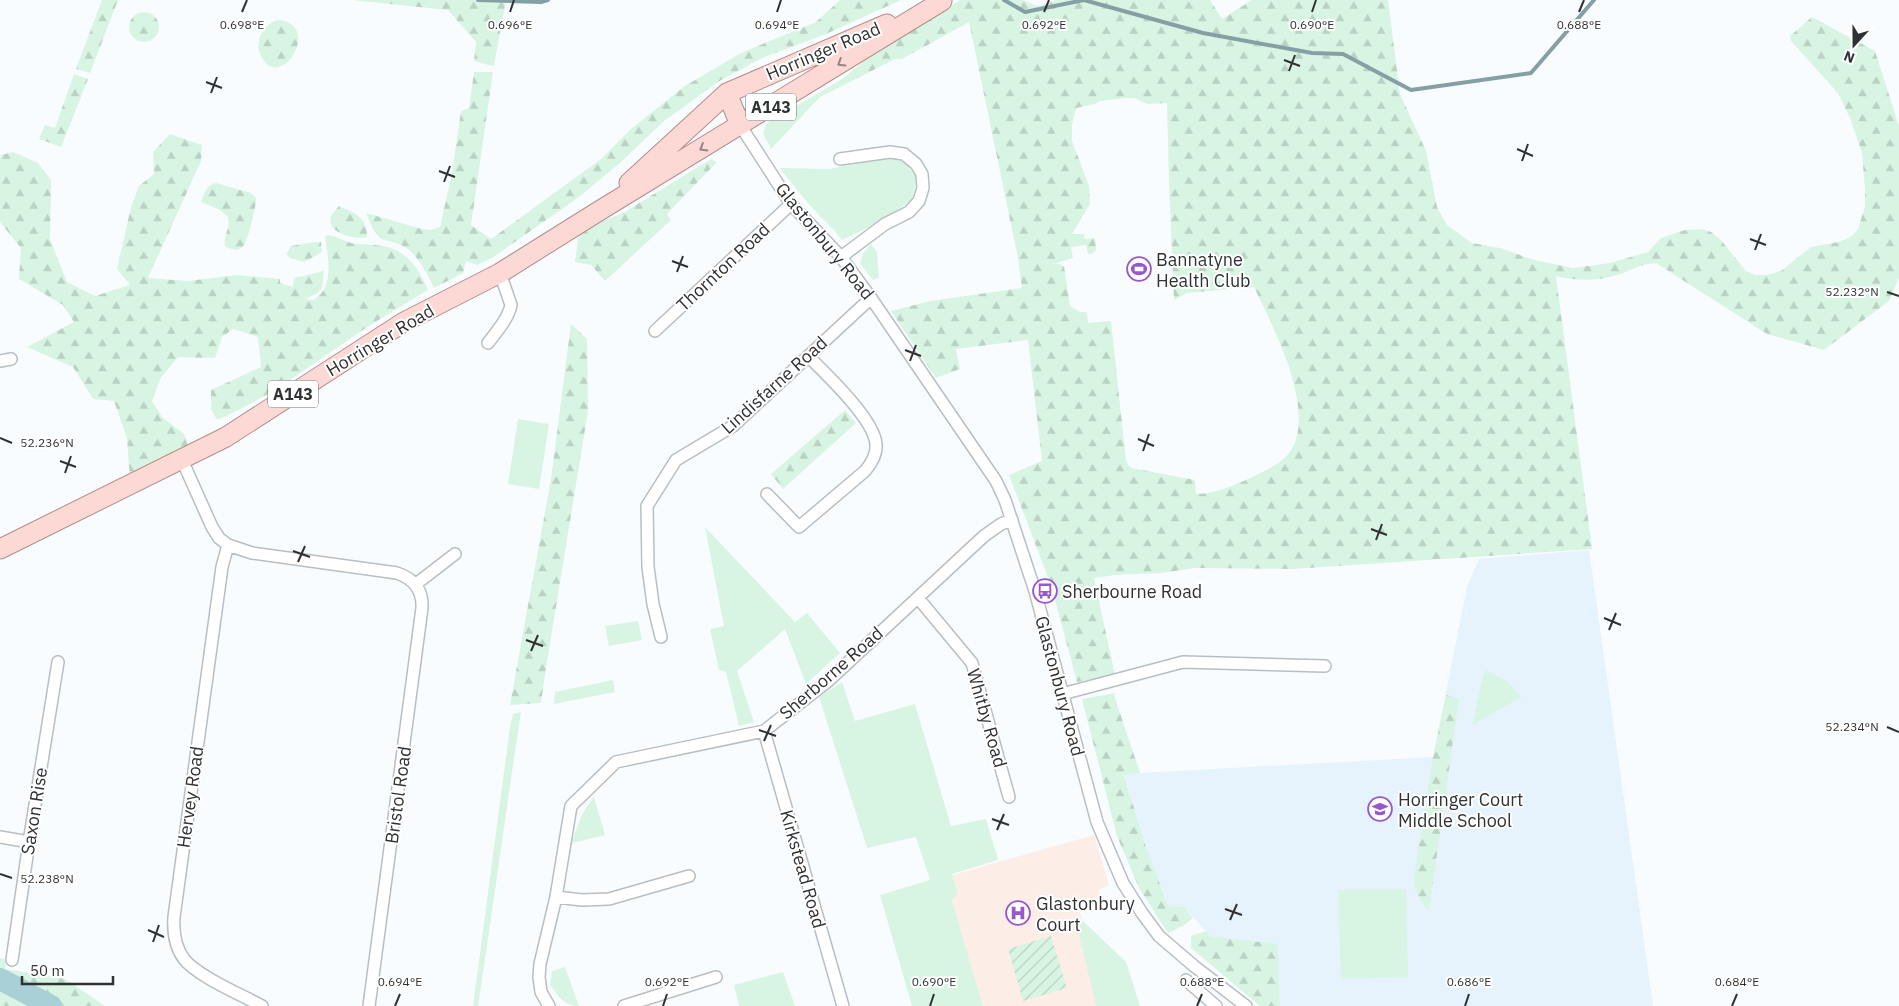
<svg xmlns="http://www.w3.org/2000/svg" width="1899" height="1006" font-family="'IBM Plex Sans',sans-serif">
	<defs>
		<pattern id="forest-firs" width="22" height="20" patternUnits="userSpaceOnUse" patternTransform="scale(1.25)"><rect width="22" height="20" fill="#d8f5e3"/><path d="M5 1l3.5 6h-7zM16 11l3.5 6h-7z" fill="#bad2c3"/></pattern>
		<pattern id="garden-furrows" width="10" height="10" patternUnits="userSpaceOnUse" patternTransform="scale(1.25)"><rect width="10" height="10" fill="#d8f5e3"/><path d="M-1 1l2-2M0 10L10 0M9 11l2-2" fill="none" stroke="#bad2c3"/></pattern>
	</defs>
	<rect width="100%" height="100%" fill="#f8fcfe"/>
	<path fill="#e6f2fc" d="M1589,550l64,456h-373l-2,-62 -50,2 -17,-9 -27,-30 -16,-1 -23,-62 -21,-70 309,-17 34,-170 12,-28z"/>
	<path fill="#fceee7" d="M1094,835l15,50 -10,5 3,14 -25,1 6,16 43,41 14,44h-157l-31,-106 6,-6 -6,-19z"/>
	<path fill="#d8f5e3" d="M844,78l-24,19 -49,52 -8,-16 4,-10z
		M887,158l15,2 14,16 -1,12 -3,11 -24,19 -46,22c-7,-10 -16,-17 -24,-26 -14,-15 -26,-30 -38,-46l49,1z
		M871,244l6,8 2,26 -6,2 -13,-17 4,-11z
		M518,419l31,5 -10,65 -31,-5z
		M705,527l89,94v2l13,-10 33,40 -34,31 -21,-55 -48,42 17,51 -15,4 -13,-54 -7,-2 -9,-41 14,-3z
		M638,621l4,19 -33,6 -4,-20z
		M1485,670l22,11 14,16 -49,28z
		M613,680l2,12 -61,12 1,-12z
		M842,682l13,39 60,-17 36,122 35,-7 12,41 -46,14 6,20 -6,6 31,106h-71l-32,-111 50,-15 -14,-43 -49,11 -48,-151z
		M521,712c-15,98 -28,196 -43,294h-5l37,-279 3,-13z
		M594,797l11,38 -33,8c5,-17 10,-32 22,-46z
		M1406,889l2,88 -67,2 -3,-89z
		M1083,921l43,41 14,44h-44l-20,-84z
		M565,967l14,39c-15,0 -21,-10 -29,-21l2,-14z
		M783,972l12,34h-56l-5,-21z"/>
	<path fill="url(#forest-firs)" fill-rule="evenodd" d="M102,0h16l-28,73 -14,-4z
		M352,0h154l-12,66 -20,-5 2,-19 -28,-32z
		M840,0h61l-75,34 -64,24 -41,22 -57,41 -44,42 -41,34 -87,61 -15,7 -11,-4 -3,12 -29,15c-7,-14 -14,-29 -26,-39 -9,-6 -17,-7 -26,-10 -9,-5 -12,-18 -16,-26l56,16 9,1 9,-3 12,-54 9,-62 8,-3 5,-36h19l-22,153 20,14 110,-80 31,-31 53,-42 56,-33 75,-31z
		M960,0h62l15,6 20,-6h153l12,19 30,-19h136l12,94 26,57 11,56 10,18 25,18 28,5 34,12 39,8 37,-5 38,-11 13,-14 24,-8 17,-1 9,3 10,8 25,31 9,4h12l14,-4 30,-24 28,-5 13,-6 6,-7 7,-23v-16l-3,-38 -12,-34 -12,-25 -47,-52 -1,-5 22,-19 63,34 24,75v152l-10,23 -65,49 -57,-16 -111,-71c-12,1 -20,4 -30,9 -23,9 -47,10 -70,4l36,273 -299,20 -98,-1 -34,5 -46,2 -21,3 21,97 -38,7 -26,-97 -42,-110 33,-14 -14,-121 -72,9 4,20 -24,9 -45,-67 39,-10 92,-13 -4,-30 -49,-236 -67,37h-7l-75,38 54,-44zM1127,98h7l13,6 20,-1 2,80 5,117 13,-7 67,-6c18,38 65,126 35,166 -8,10 -20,16 -31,21 -18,9 -41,20 -62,20l-1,-14 -63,-12 -4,-3 -2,-5 -15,-139 -23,2 -1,-11h-7l-10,-6 -6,-40 -8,-3 17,-5 -2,-11 15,-2 2,9 5,-1 3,-3 -1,-12 -10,1 -1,-5h-12l18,-30 -1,-18 -17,-45v-16l4,-17 19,-4 5,-3z
		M129 27a15 15 0 1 1 30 0a15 15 0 1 1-30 0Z
		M278,20c42,3 9,64 -12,43 -15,-15 -6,-38 12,-43z
		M74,74l14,5 -27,68 -22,-8 6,-14 10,3z
		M170,134l32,11 -1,16 -53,117 40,3 49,-6 43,4v4l13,4 1,-9 30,-7 -2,17 -6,6 -11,5 8,1c22,-11 15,-44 12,-64 8,-3 17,5 26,7 10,2 21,1 31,3 24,3 38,24 46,44 -22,13 -44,26 -65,40 -50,33 -90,66 -146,90l-6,-11v-19l50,-23 -3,-30 -25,-8 -11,8 -7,21 -37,-1 -18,22 -8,22 10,16 22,17 5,14 -59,32 -3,-42 -13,-37 -21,-2 -20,-32 -46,-20 47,-25 -11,-17 -44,-26 2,-31 -21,-26v-64l1,-3 12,-3 25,11 13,17 -1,59 17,43 28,14 35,-11 -13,-16 14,-62 8,-21 15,-12 -1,-22z
		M711,159l6,3 -50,52 4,6 -66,61 -14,-16 -16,-3 4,-30 11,-6 33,-13z
		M216,183l35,10 5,5c1,6 -8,42 -12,47 -5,7 -13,5 -19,1 -2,-10 6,-19 3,-29l-8,-7 -19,-8c3,-8 6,-18 15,-19z
		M339,206c15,7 29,11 28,31 -11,3 -42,-4 -36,-21 2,-3 5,-7 8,-10z
		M316,242h5l1,10 -18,10 -14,-4 -4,-4 5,-8z
		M571,324l16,15 1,72 -43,263 -4,29 -31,2 41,-226z
		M845,410l11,13 -73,66 -12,-15z
		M1116,693l-2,2 26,78 -16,2 21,69 23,62 16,1 9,11 -10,8 -15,7 -29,-45 -22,-52 -35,-137z
		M1446,695l13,4 -30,212c-9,-10 -15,-20 -15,-34l19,-120z
		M1206,931l5,6 67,7 2,62h-20l-69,-58v-12z
		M0,958l6,2 -1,9 60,10 40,27h-105v-25l41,25 16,-1 -57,-29z"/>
	<path fill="url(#garden-furrows)" d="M1051,936l16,52 -44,13 -15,-52z"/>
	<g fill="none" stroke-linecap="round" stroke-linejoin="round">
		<path stroke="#84a0a5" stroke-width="4" d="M478,0l63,2 7,-2
			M1004,0l21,12 59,-12 119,33 109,20 31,1 68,36 120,-17 63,-73"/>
		<path stroke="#a9d0d6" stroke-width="22" d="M0,979l51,27"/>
		<g stroke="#b9bec2" stroke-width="14">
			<path id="street" d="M740,125l51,79 50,53 30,41 125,183 9,19 30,91 62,231 26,61 19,30 17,23 35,30 52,40
				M840,159l50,-7 14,2 12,10 6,10 1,14 -4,13 -10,11 -24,12 -44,33
				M655,331l136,-127
				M488,343c9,-12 20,-24 23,-38l-11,-32
				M0,361l11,-2
				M182,460l30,67 7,11 9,7 24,8 145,20c17,6 26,17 25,35l-53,398
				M767,494l32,33 66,-56c7,-8 12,-16 11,-27 -2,-25 -50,-70 -68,-88
				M228,545l-6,22 -48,350c-1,15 1,30 10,42 13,17 58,36 78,47
				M416,584l39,-30
				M918,598l54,65 37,134
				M661,637l-8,-33 -5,-37 -1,-61 29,-46 57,-34 138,-128
				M1062,694l121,-32 142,4
				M764,731l79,275
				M0,837l29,5
				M556,897l26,3 27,-1 80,-23
				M12,960l17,-118 29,-180
				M1186,980l30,26
				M549,1006l-8,-14 -2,-15 1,-13 16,-67 15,-91 45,-44 148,-31 63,-49 157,-146 17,-12 11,-4
				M624,1006l92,-29"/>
		</g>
		<g stroke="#b48d8a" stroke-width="21">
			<path id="primary" d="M727,93l13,32
				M629,183l98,-90 160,-69
				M0,549l226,-112 178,-115 96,-49 99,-62 343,-210"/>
		</g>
		<use href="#street" stroke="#fff" stroke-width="11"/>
		<use href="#primary" stroke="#fdd9d5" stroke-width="19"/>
	</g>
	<defs><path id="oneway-chevron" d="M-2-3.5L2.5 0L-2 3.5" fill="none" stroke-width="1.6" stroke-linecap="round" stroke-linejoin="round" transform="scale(1.25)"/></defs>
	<g stroke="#968584">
		<use href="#oneway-chevron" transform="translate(841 63) rotate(148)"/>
		<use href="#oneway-chevron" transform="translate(703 148) rotate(149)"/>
	</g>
	<path fill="none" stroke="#2f3133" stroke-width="2" d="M242,12l5,-12M510,12l4,-12M777,12l4,-12M1044,12l5,-12M1312,12l4,-12M1579,12l5,-12M1284,60l16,6M1289,71l6,-16M206,82l16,6M211,93l6,-16M1517,149l16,7M1522,161l6,-17M439,171l16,6M444,182l6,-16M1750,239l16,6M1755,250l6,-16M672,261l16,6M677,272l6,-16M1887,292l12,4M905,350l16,6M910,361l6,-16M0,438l12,5M1138,439l16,7M1143,451l6,-17M60,461l16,6M65,473l6,-17M1371,529l16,6M1376,540l6,-16M293,551l17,6M298,562l7,-16M1604,618l17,7M1609,630l7,-17M526,640l17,6M531,651l7,-16M1887,727l12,5M759,730l17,6M764,741l7,-16M992,819l17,6M997,830l7,-16M0,874l12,4M1225,909l17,6M1230,920l7,-16M148,930l16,7M153,942l6,-17M395,1006l5,-12M663,1006l4,-12M930,1006l4,-12M1197,1006l5,-12M1465,1006l4,-12M1732,1006l5,-12"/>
	<defs>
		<g id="stadium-ring" transform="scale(1.25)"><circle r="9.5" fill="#fff" stroke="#9857cc" stroke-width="1.5"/><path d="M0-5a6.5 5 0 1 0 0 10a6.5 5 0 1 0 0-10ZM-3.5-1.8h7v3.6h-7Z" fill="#9857cc"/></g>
		<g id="bus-ring" transform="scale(1.25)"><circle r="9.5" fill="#fff" stroke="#9857cc" stroke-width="1.5"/><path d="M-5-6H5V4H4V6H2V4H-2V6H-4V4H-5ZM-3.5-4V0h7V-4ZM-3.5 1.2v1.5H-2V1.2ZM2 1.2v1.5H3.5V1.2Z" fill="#9857cc"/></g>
		<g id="school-ring" transform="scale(1.25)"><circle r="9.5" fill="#fff" stroke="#9857cc" stroke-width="1.5"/><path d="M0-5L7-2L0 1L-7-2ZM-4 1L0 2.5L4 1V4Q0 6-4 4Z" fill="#9857cc"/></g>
		<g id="hospital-ring" transform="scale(1.25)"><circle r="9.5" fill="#fff" stroke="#9857cc" stroke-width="1.5"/><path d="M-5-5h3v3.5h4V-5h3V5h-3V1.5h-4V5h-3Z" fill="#9857cc"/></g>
	</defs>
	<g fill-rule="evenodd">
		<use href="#stadium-ring" x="1139" y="269"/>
		<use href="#bus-ring" x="1045" y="591"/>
		<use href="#school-ring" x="1380" y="809"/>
		<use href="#hospital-ring" x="1018" y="913"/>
	</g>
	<g text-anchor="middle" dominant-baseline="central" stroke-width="4" stroke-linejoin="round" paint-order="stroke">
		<g fill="#fff" stroke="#6d6f70" stroke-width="1">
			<rect x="746" y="93.5" width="50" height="27" rx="4"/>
			<rect x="268" y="380.5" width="50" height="27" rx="4"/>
		</g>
		<g font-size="16" font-weight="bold" fill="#2f3133">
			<text x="771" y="107">A143</text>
			<text x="293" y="394">A143</text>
		</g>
		<g font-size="18" fill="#2f3133" stroke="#fff">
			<text transform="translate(823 51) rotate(-23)">Horringer Road</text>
			<text transform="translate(825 241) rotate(51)">Glastonbury Road</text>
			<text transform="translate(723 267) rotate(-43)">Thornton Road</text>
			<text transform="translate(380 340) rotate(-31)">Horringer Road</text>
			<text transform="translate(774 385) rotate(-42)">Lindisfarne Road</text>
			<text transform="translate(831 673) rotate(-41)">Sherborne Road</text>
			<text transform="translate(1060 686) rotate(75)">Glastonbury Road</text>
			<text transform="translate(987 718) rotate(74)">Whitby Road</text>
			<text transform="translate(398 795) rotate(-82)">Bristol Road</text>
			<text transform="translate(190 797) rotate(-82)">Hervey Road</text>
			<text transform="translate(34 811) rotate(-81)">Saxon Rise</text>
			<text transform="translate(803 869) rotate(74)">Kirkstead Road</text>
		</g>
		<g font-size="18" fill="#2f3133" stroke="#fff" text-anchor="start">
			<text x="1156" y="259">Bannatyne<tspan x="1156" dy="21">Health Club</tspan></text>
			<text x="1062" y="591">Sherbourne Road</text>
			<text x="1398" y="799">Horringer Court<tspan x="1398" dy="21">Middle School</tspan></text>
			<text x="1036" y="903">Glastonbury<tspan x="1036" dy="21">Court</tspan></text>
		</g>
	</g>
	<g font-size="12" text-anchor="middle" fill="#2f3133" stroke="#fff" stroke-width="4" stroke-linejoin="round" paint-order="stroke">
		<text x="242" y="29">0.698°E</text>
		<text x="510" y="29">0.696°E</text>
		<text x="777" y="29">0.694°E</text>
		<text x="1044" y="29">0.692°E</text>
		<text x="1312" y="29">0.690°E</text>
		<text x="1579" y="29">0.688°E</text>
		<text x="1852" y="296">52.232°N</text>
		<text x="47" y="447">52.236°N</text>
		<text x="1852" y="731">52.234°N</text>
		<text x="47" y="883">52.238°N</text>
		<text x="400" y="986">0.694°E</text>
		<text x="667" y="986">0.692°E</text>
		<text x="934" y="986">0.690°E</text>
		<text x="1202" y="986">0.688°E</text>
		<text x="1469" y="986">0.686°E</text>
		<text x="1737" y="986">0.684°E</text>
	</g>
	<g transform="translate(1854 45) rotate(201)" stroke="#ffffff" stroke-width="4" paint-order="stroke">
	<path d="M0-4L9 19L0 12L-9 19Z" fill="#2f3133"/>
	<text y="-8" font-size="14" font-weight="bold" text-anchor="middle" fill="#2f3133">N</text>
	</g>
	<path d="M22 976v8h91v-8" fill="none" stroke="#2f3133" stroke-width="2.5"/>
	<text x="30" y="976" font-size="15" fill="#2f3133" stroke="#ffffff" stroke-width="4" paint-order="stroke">50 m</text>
</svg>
